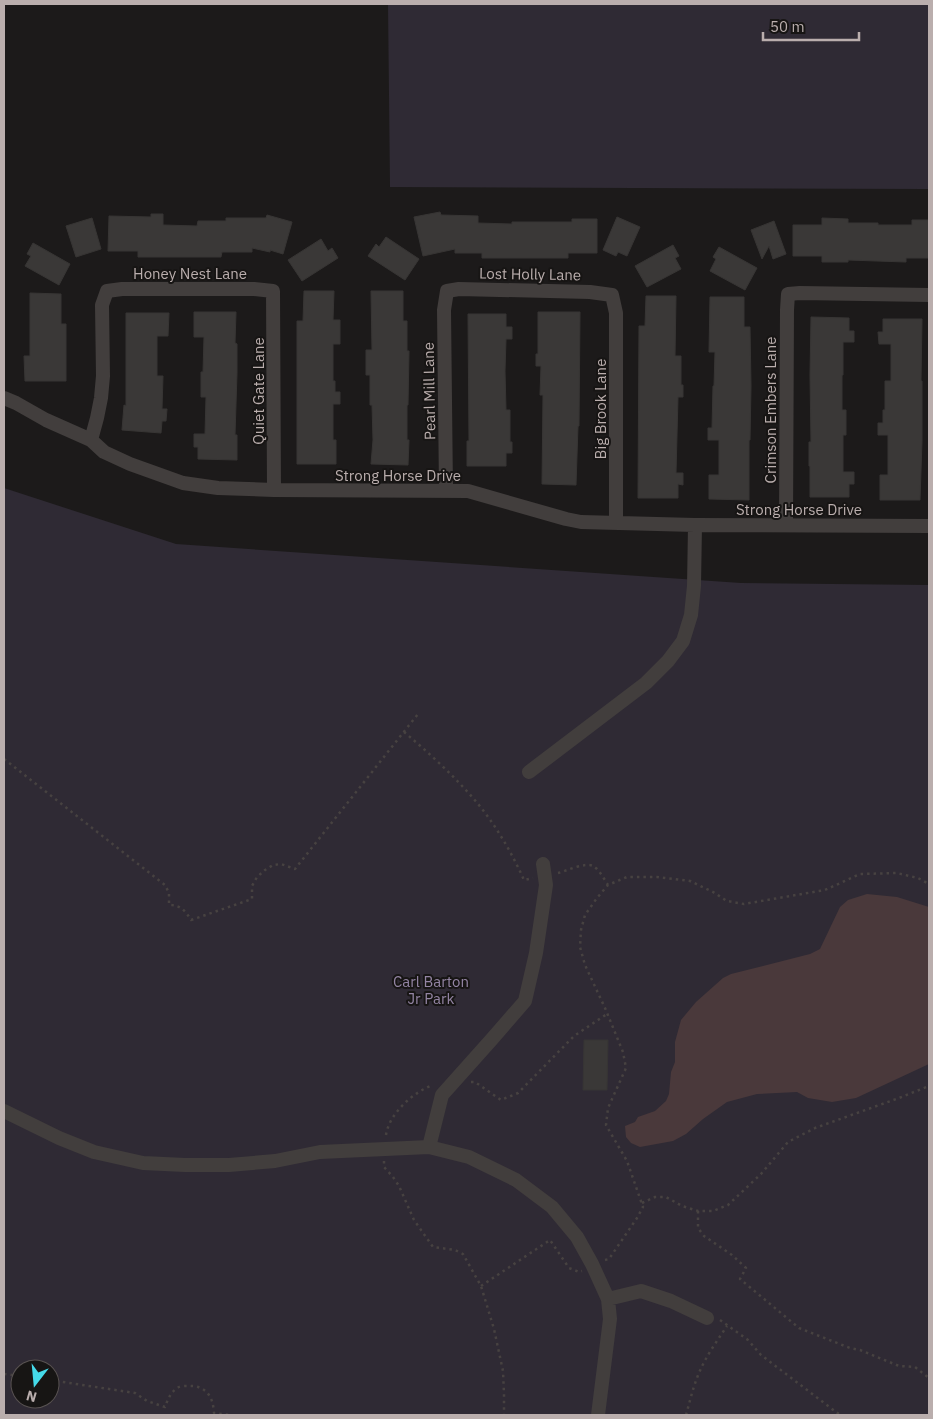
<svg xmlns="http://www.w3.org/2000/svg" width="933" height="1419" font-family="'IBM Plex Sans',sans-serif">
	<rect width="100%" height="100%" fill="#1c1a1a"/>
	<path fill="#2f2a34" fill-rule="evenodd" d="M388,4h541v185l-539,-2z
		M4,488l172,56 565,39 188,2v830h-925zM20,1369h30v30h-30z"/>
	<path fill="#4a393b" d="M867,894l30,3 32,10v157l-73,34 -24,4 -24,-4 -11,-6 -40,2 -30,8 -24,17 -17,15 -13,7 -33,6 -9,-4 -5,-6 -1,-11 10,-4 3,-5 17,-6 11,-10 3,-7 2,-22 4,-10v-20l6,-22 15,-18 27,-24 8,-4 79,-20 10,-5 20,-42 8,-7z"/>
	<path fill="#3a3837" stroke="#373534" d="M440,212l1,3 37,1v7l34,1v-2h60v-3h25v34h-29v5h-86v-5h-27v-4l-32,7 -9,-39z
		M151,214h12v11l34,1 1,-5h28v-3h40l1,-3 25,7 -9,32 -13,-4v2l-18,-4v4h-30l-1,5h-83v-6h-30l1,-35 42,1z
		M617,217l23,10 -13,29 -9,-4 -2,4 -13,-6z
		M92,218l9,31 -25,8 -10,-31z
		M822,218l26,1v4h30v2h34v-5h17v38h-23v4l-58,-2v2h-26v-6h-29v-31h29z
		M774,221l12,33 -13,5 -4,-13 -7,13 -11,-29z
		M386,237l33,22 -14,21 -37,-24 8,-12 3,3z
		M321,239l7,12 4,-3 6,10 -36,23 -14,-21z
		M33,243l37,21 -11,21 -34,-19 6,-10 -4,-2z
		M673,245l6,11 -4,2 6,11 -34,18 -12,-21z
		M719,247l38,21 -12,22 -35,-19 6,-12 -3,-2z
		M304,291h30l-1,29h7v24h-7v37h2v11h5v12h-7v36h3v24h-39v-143h6z
		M371,291h32v30h4v30h2l-1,54h-1v35h2l-1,25 -37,-1 2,-24 -1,-35h-2v-30h-4v-25h6z
		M30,293l31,1v30h5v57h-41l-1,-25h6z
		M646,296h30l-1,60h6v29h2v12h-5l-2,76h7v12l-5,-1v14h-40l1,-172h6z
		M710,297h34v30h6l1,59 -1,54h-1v60l-40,-1v-24h10v-35h-11v-12h4l1,-42h1l1,-34h-6z
		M194,312h42l-1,31 2,1v29l-2,62h2v25l-39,-1v-12h-4v-13h11l1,-37h-5v-25h2l1,-35h-10z
		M538,312h42l-1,114h-1l-2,59 -34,-1 1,-89h-3l1,-29h-5v-12h2z
		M126,313h43l-1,23h-11v40h6l-1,33h5l-1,12h-4l-1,12 -39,-3 2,-25 2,1z
		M468,314h38v13h6v12h-6l-1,32 1,39h4v32h2v11h-6v13h-39v-25h2z
		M811,317l38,1v13h5v11h-11v33h-1v35h4v25h-3v37h11v12h-5v13h-39v-31h-1v-24h2l-1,-67z
		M883,319h39l-1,62h1v60l-2,59h-40v-25h8v-40h-10v-12h5v-13h2v-29h6v-37h-12l-1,-12h5z
		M584,1040h24l-1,50h-24z"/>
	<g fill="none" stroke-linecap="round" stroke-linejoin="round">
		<path stroke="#474241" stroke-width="2.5" stroke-dasharray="2.5 4" stroke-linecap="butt" d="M404,732c24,20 48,42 69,66 21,24 38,53 51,82l9,-2
			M4,759l161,126 4,8v12c11,0 16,5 22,15l61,-21v-13l5,-9 8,-7 8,-5 8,-1 14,5 123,-155
			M558,873c8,-2 27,-11 35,-7 6,3 11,13 15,19
			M471,1082h4l26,18 17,-7 56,-57 33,-22
			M386,1135c3,-21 27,-43 47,-50
			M384,1161v6l9,10 6,9 15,34 19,27 22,3 8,4 18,32 13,43 9,42 1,23v21
			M642,1203l13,-6h11l16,9 16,5h15l15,-6 33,-31 27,-32 27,-14 84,-30 30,-12
			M698,1211v17l6,8 28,19 14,13 -6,11 59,49 51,20 10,2 39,16 16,1 14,11
			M605,1260l4,-1 28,-41 6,-11 -16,-46 -21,-36 2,-17 18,-40 -3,-16 -18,-44 -20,-43 -5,-18 1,-17 4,-15 12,-17 11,-13 19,-8h30l33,4 23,11 14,9 17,3 81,-14 35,-16 37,-1 21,5 11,6
			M481,1286l69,-46 19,28 10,4 3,-1
			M720,1320l28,20 13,15 79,60
			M4,1374l16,2
			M50,1380l85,13 12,8 18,6c3,-8 6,-16 14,-20 2,-1 6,-1 8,-1 19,-1 26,10 27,27l16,2
			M686,1415c4,-14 7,-28 13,-42 7,-17 18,-32 28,-47"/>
		<path stroke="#423e3d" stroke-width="14" d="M4,398l12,5 30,17 45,20 13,12 26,12 53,19 35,5 56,2 194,1 98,28 15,3 114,3 234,1
			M91,440l6,-22 4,-20 2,-22 -1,-71 5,-14 15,-2h132l19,2 1,199
			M446,491l-2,-181 3,-19 12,-2 131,3 22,3 4,18v210
			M786,525l1,-215 1,-16 12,-1 129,2
			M529,772l117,-89 22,-22 15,-20 8,-26 3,-29 1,-61
			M4,1111l55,27 35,14 49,11 42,2h44l46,-4 45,-9 109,-5 40,10 47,23 36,27 25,30 15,27 16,35 2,20 -12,96
			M429,1147l13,-52 50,-56 33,-38 11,-48 10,-68 -3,-21
			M608,1299l33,-8 30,10 36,17"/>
	</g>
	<g text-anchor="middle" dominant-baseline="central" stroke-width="4" stroke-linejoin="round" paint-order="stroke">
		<g font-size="15" fill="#baaead" stroke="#171514">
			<text x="190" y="273">Honey Nest Lane</text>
			<text transform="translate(530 274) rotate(1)">Lost Holly Lane</text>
			<text transform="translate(258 391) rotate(-90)">Quiet Gate Lane</text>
			<text transform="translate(429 391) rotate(-91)">Pearl Mill Lane</text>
			<text transform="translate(600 409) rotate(-90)">Big Brook Lane</text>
			<text transform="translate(770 410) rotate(-90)">Crimson Embers Lane</text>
			<text x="398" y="475">Strong Horse Drive</text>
			<text x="799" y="509">Strong Horse Drive</text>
		</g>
		<g font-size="15" fill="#9485a4" stroke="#171514">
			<text x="431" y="981">Carl Barton<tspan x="431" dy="17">Jr Park</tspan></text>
		</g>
	</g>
	<rect width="933" height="1419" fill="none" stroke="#baaead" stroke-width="10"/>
	<g transform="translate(35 1384) rotate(196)"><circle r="24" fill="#171514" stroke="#585251"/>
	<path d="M0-4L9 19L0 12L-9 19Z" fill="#45dae9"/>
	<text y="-8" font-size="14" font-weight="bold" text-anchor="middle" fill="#baaead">N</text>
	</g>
	<path d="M763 32v8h96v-8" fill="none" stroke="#baaead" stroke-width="2.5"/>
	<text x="770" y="32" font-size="15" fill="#baaead" stroke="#171514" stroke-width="4" paint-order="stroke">50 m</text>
</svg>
